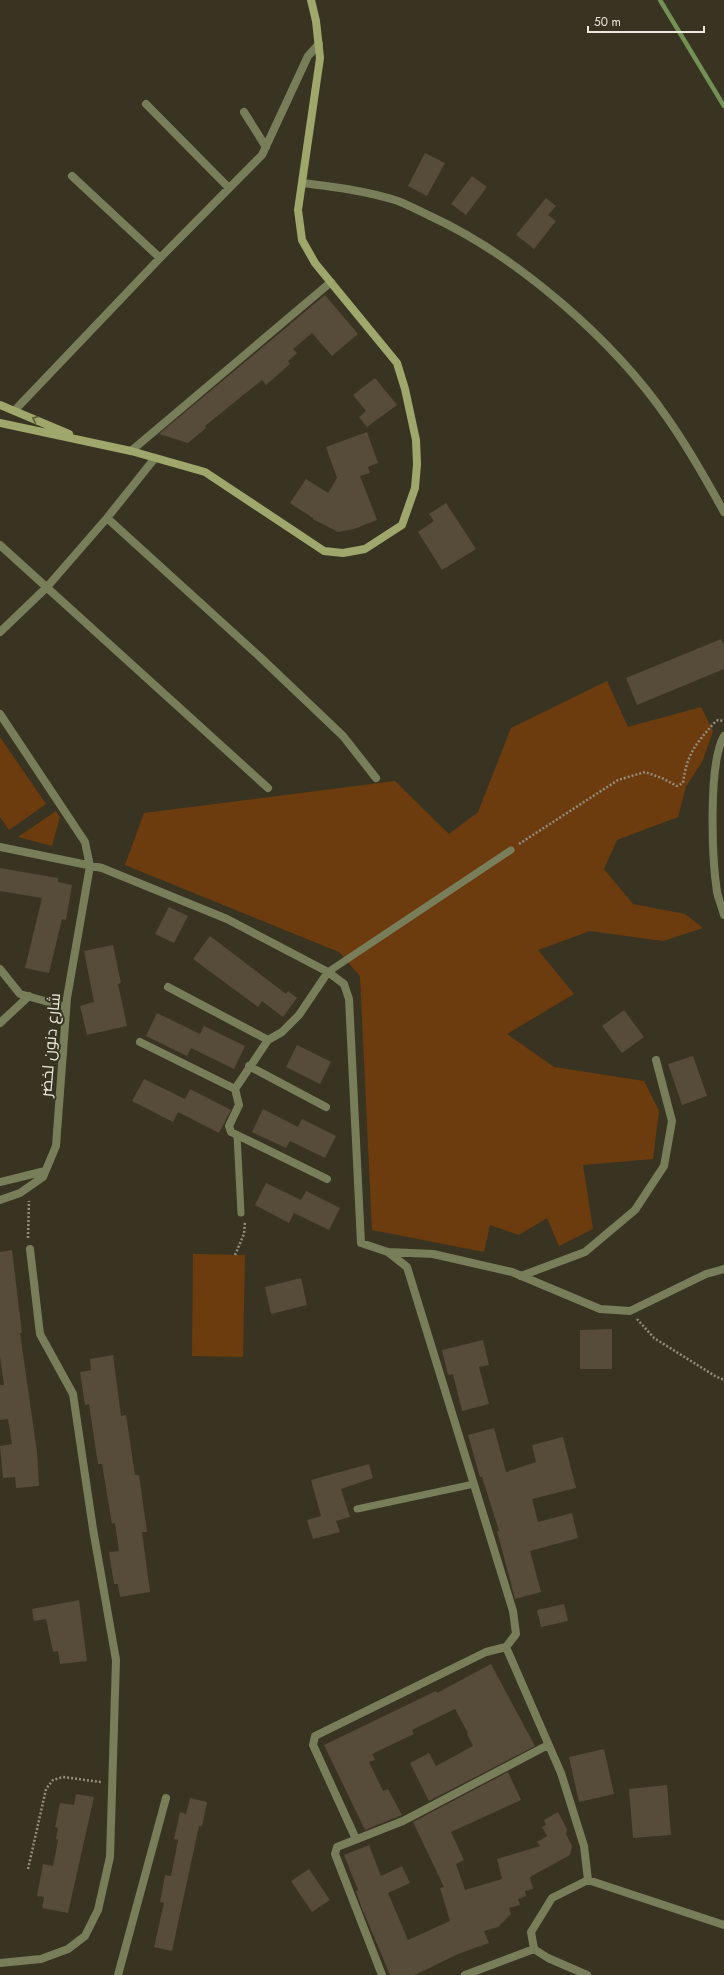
<svg xmlns="http://www.w3.org/2000/svg" width="724" height="1975" font-family="Jost,Cairo,sans-serif">
	<rect width="100%" height="100%" fill="#393421"/>
	<path fill="#6c3c0e" d="M607,681l21,46 73,-20 12,24 -10,29 -17,27 -8,30 -61,23 -13,29 29,35 52,10 18,14 -40,13 -73,-10 -52,19 36,44 -67,40 47,33 90,14 15,30 -6,48 -70,6 10,64 -34,17 -12,-28 -28,17 -29,-10 -6,27 -112,-22 -12,-254 -21,-24 -214,-87 19,-52 251,-32 54,53 29,-22 33,-84z
		M0,737l46,67 -37,26 -9,-13z
		M56,811l4,6 -8,29 -34,-9z
		M193,1254l52,1 -2,102 -51,-1z"/>
	<g fill="none" stroke-linecap="round" stroke-linejoin="round">
		<path stroke="#739055" stroke-width="4.5" d="M660,0l64,106"/>
	</g>
	<path fill="#574b3a" d="M425,153l20,10 -18,33 -19,-10z
		M472,176l15,11 -21,28 -15,-11z
		M546,198l10,8 -8,9 8,6 -22,28 -18,-14z
		M325,295l33,39 -26,22 -20,-23 -19,16 4,4 -9,8 2,3 -24,21 -4,-5 -57,46 1,2 -18,15 -29,-9z
		M375,378l22,27 -30,22 -8,-10 7,-6 -13,-16z
		M367,432l11,31 -10,4 2,6 -10,3 17,44 -23,9 -16,3 -25,-13v-1l-23,-15 16,-24 22,14 9,-15 -11,-31z
		M446,503l30,46 -34,21 -24,-38 16,-11 -5,-7z
		M721,639l3,6v24l-87,36 -11,-27z
		M0,868l58,10v4l14,3 -6,35 -4,-1 -13,54 -24,-5 17,-70 -42,-7z
		M169,907l19,9 -14,27 -19,-9z
		M210,936l76,58 2,-3 9,7 -14,19 -21,-16 -4,6 -65,-48z
		M113,945l8,38 -3,1 9,42 -40,9 -7,-29 14,-4 -10,-51z
		M624,1010l20,27 -22,16 -20,-27z
		M157,1013l43,21 4,-8 41,20 -11,23 -43,-21 -4,8 -41,-20z
		M297,1045l34,17 -11,22 -34,-17z
		M693,1056l14,40 -25,9 -14,-41z
		M144,1079l41,20 5,-10 41,21 -12,23 -41,-21 -5,10 -41,-21z
		M263,1109l35,18 4,-8 34,17 -11,22 -35,-17 -4,7 -34,-16z
		M266,1183l35,17 5,-9 34,17 -11,22 -35,-17 -5,10 -34,-18z
		M12,1250l10,83h-2l17,119 2,34 -23,2 -1,-11 -12,1 -3,-32 12,-2 -4,-25 -8,1v-35h4l-4,-28v-105z
		M301,1278l6,27 -36,9 -6,-27z
		M612,1329v40h-32v-39z
		M483,1340l6,25 -10,2 10,37 -27,7 -9,-37 -5,1 -6,-25z
		M113,1355l8,61 5,-1 9,60h4l8,57h-5l8,60 -30,5 -2,-13h-4l-5,-32 10,-1 -4,-28 -3,1 -10,-60h-4l-9,-60 -4,1 -5,-33 11,-2 -1,-11z
		M494,1428l12,44 30,-10 -4,-17 31,-8 13,51 -44,11 6,23 34,-9 6,25 -48,13 11,41 -26,7 -18,-68h2l-17,-54h-2l-12,-42z
		M369,1464l4,14 -32,11 9,28 -14,4 4,11 -27,7 -6,-19 14,-4 -10,-36z
		M79,1600l8,61 -27,3 -2,-13 -5,1 -7,-33 -12,2 -2,-12z
		M564,1604l4,17 -27,6 -4,-17z
		M491,1664l44,82 -106,55 -19,-38 19,-10 7,13 37,-20 -6,-12 1,-1 -13,-24 -43,21 2,4 -42,20 3,6 -6,2 14,29 5,-2 14,26 -37,15 -41,-85 112,-54 1,2z
		M604,1749l10,45 -35,8 -10,-45z
		M508,1772l13,28 -70,32 13,28 -8,4 9,26 37,-11 -5,-20 43,-13 -3,-4 10,-6 -5,-9 4,-2 -2,-5 14,-8 9,17 -1,5 6,12 -2,9 -40,22 3,12 -8,2 1,5 -8,3 2,6 -11,3 2,6 -13,13 -14,4 5,12 -31,11 -43,21h-25l-29,-69 -5,-15 2,-1 -14,-35 25,-10 12,31 21,-10 8,17 -22,10 20,47 42,-19 -10,-33 4,-1 -31,-65z
		M667,1785l4,50 -38,3 -4,-49z
		M76,1794l18,3 -26,116 -26,-5 2,-11 -7,-1 6,-32 10,2 5,-26 -2,-1 2,-11 -3,-1 5,-24 14,2z
		M190,1798l17,4 -5,24h-3l-27,125 -18,-4 10,-44 -4,-1 5,-27 6,1 7,-36 -4,-1 6,-27 6,2z
		M309,1869l21,31 -18,12 -21,-31z"/>
	<g fill="none" stroke-linecap="round" stroke-linejoin="round">
		<path stroke="#928e7f" stroke-width="2.5" stroke-dasharray="2 2" stroke-linecap="butt" d="M519,844l99,-64 27,-8 17,6 15,8 6,-3c4,-29 12,-38 31,-60l4,-3 6,1
			M28,1238l1,-37
			M235,1255l9,-21 1,-12
			M637,1319l17,19 61,38 9,4
			M28,1869l18,-80 7,-9 10,-3 38,5"/>
		<path stroke="#797e5a" stroke-width="7" d="M328,972l183,-122
			M237,1135l4,78
			M357,1509l117,-25"/>
		<path stroke="#797e5a" stroke-width="8" d="M146,104l83,84
			M244,112l22,35
			M72,176l88,82
			M303,183c32,4 64,8 95,18 10,4 20,9 30,14 88,40 186,125 240,204 21,30 39,62 56,93
			M15,410l145,-152 102,-103 46,-99 11,-12
			M131,451l200,-169
			M107,518l48,-60
			M0,545l268,243
			M0,632l47,-45 60,-69 153,139 83,79 33,42
			M0,714l85,128 5,24 -23,132 -11,148 -13,31 -23,16 -20,7
			M724,736c-16,27 -12,123 -7,156 2,8 5,16 7,23
			M0,847l102,21 125,51 101,53 16,12 5,15 12,244 27,9 19,15 106,344 3,23 -10,13 55,126 23,73 4,34 -36,18 -21,34 3,17 14,9 39,17
			M0,969l20,25 46,13
			M168,987l100,53
			M0,1023l29,-27
			M140,1042l95,47
			M249,1066l77,41
			M327,1179l-90,-44 -6,-3 -2,-6 10,-21 -4,-16 33,-49 14,-8 17,-17 29,-43
			M0,1182l45,-11
			M388,1252l45,2 79,18 88,37 30,2 76,-37 18,-5
			M521,1276l64,-24 50,-42 29,-44 8,-45 -16,-61
			M356,1839l-43,-94 2,-9 171,-84 20,-5
			M588,1880l136,45
			M0,1963l41,-4 27,-10 17,-13 13,-26 12,-53 6,-197 -23,-131 -20,-135 -33,-60 -10,-85
			M118,1975l48,-177
			M382,1975l-47,-121 2,-7 66,-26 145,-76
			M465,1975l69,-26"/>
		<path stroke="#9fa76d" stroke-width="8" d="M0,405l69,29
			M0,423l131,28 74,21 119,79 19,2 22,-4 37,-24 13,-37 2,-24 -1,-24 -11,-51 -8,-26 -82,-100 -13,-23 -4,-30 22,-152 -4,-37 -5,-21"/>
	</g>
	<defs><path id="oneway-chevron" d="M-2-3.5L2.5 0L-2 3.5" fill="none" stroke-width="1.6" stroke-linecap="round" stroke-linejoin="round"/></defs>
	<use stroke="#5d5c3c" href="#oneway-chevron" transform="translate(35 419) rotate(-156)"/>
	<g text-anchor="middle" dominant-baseline="central" stroke-width="4" stroke-linejoin="round" paint-order="stroke">
		<g font-size="16" fill="#ebe8dd" stroke="#393421">
			<text transform="translate(50 1045) rotate(-85)">شارع دنون لخضر</text>
		</g>
	</g>
	<path d="M588 26v6h116v-6" fill="none" stroke="#ebe8dd" stroke-width="2"/>
	<text x="594" y="26" font-size="12" fill="#ebe8dd" stroke="#393421" stroke-width="3" paint-order="stroke">50 m</text>
</svg>
